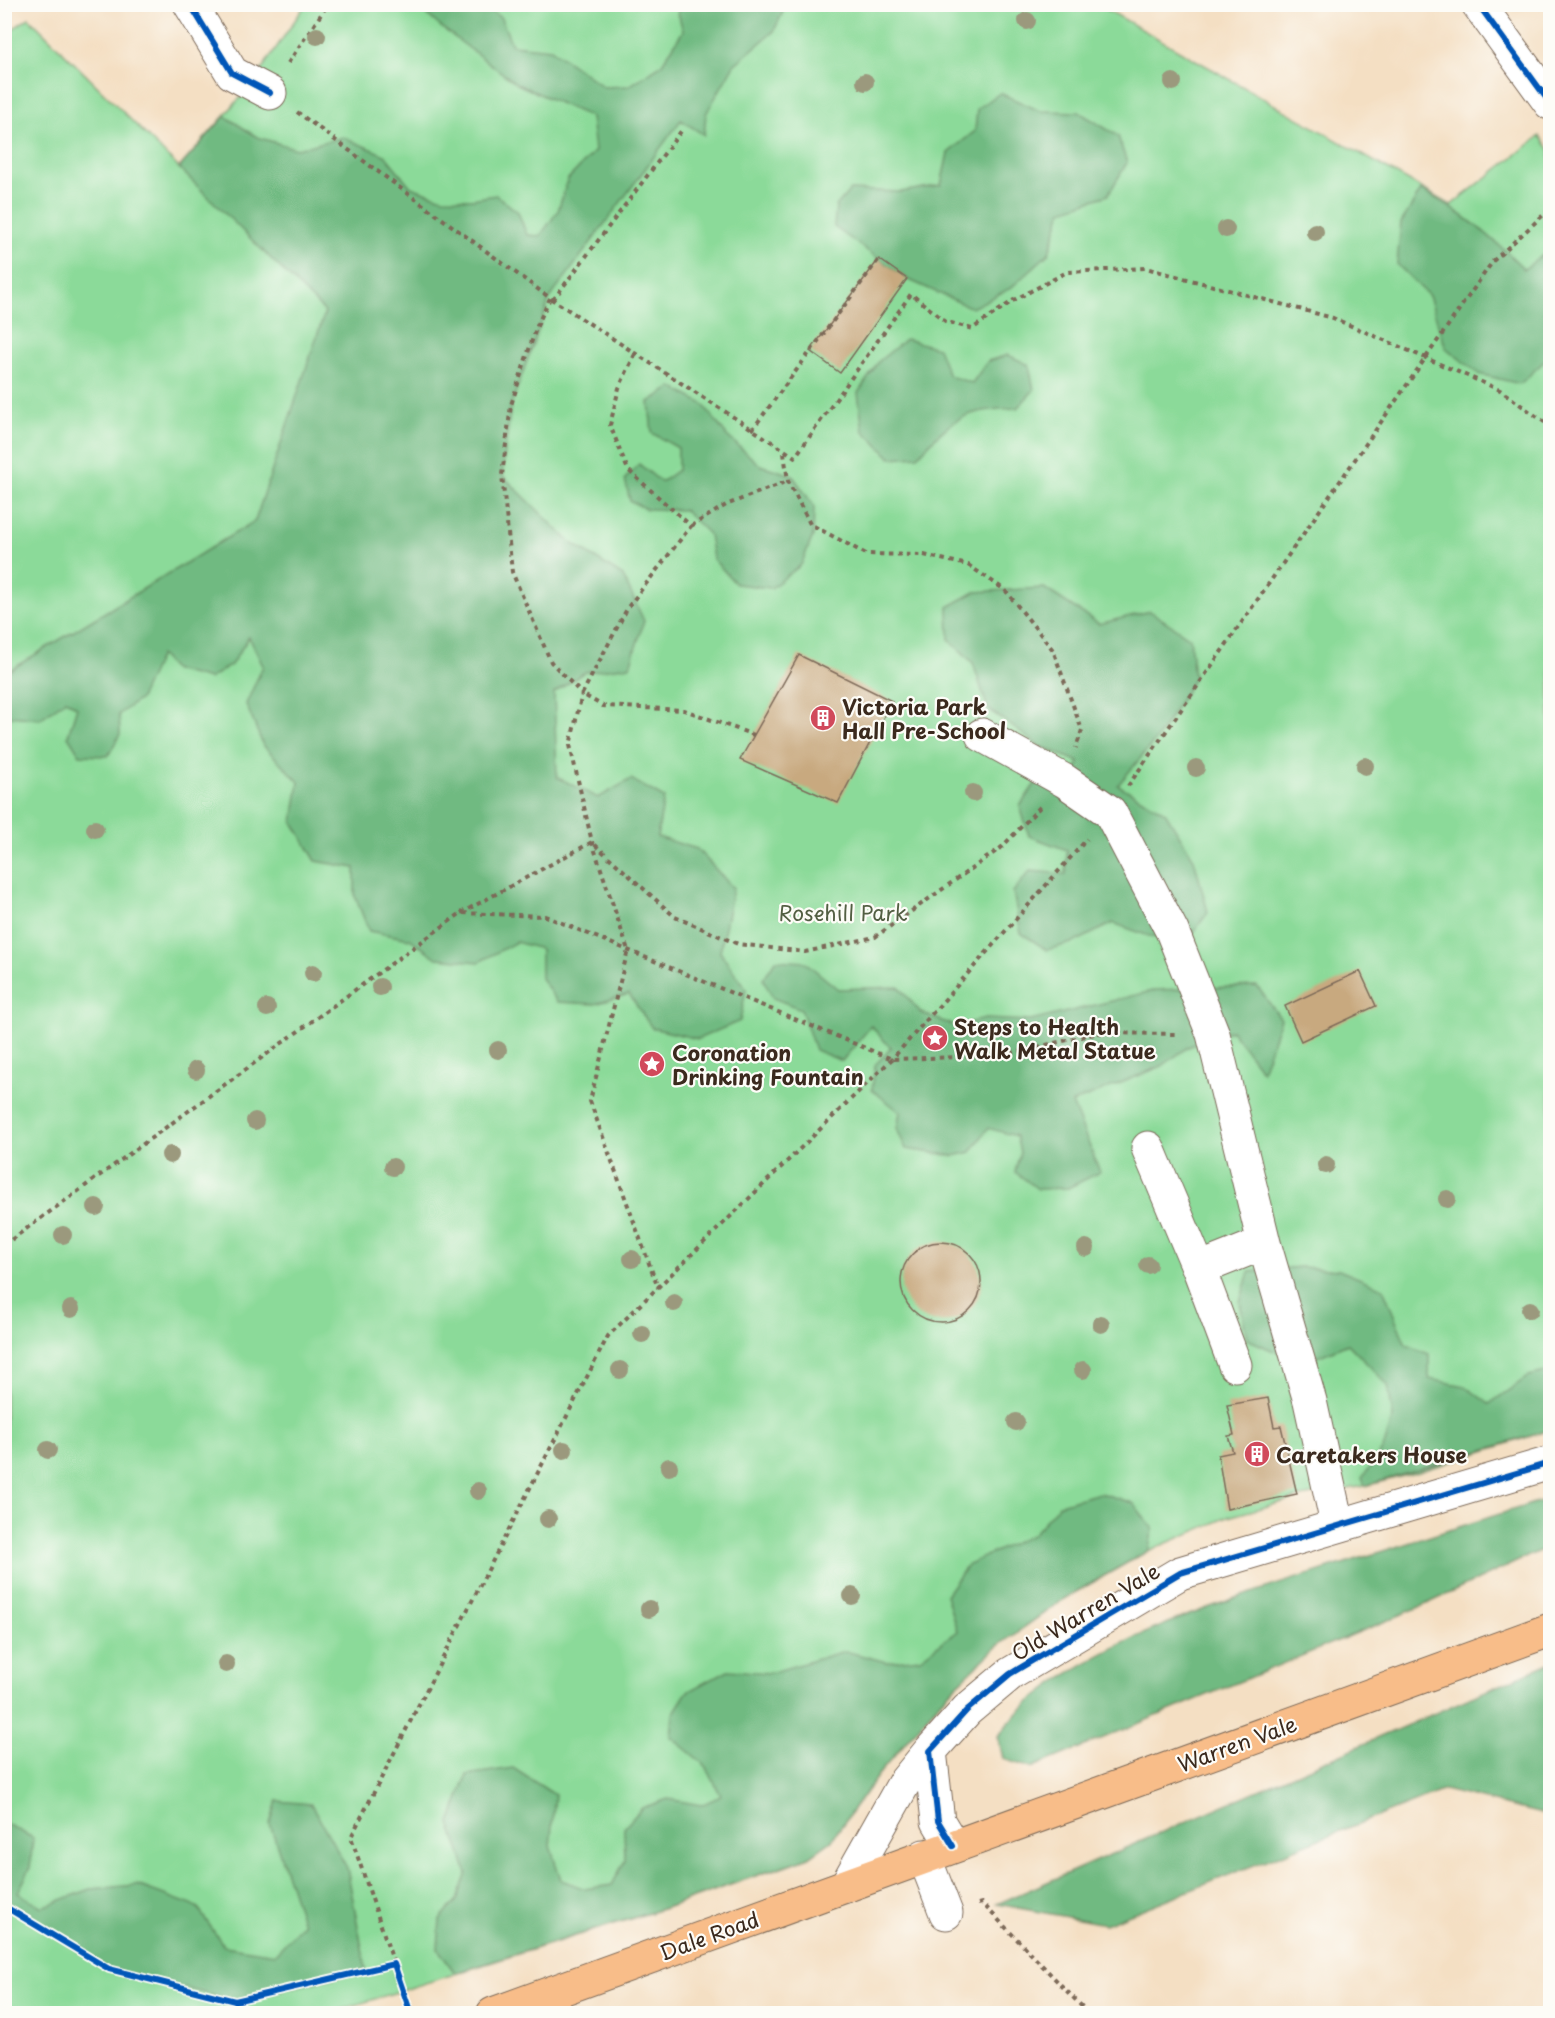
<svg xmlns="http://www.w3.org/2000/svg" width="1555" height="2018" font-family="'Playpen Sans',sans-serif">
	<rect width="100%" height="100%" fill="#fdfcf7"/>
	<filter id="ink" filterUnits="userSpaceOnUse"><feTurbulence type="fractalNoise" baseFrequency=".0167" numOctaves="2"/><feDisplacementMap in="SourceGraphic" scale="12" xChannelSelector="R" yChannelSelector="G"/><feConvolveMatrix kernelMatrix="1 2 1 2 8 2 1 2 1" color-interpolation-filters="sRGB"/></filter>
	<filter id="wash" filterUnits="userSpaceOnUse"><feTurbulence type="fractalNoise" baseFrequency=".008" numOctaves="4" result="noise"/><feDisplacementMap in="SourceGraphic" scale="24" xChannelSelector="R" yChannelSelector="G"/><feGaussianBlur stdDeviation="1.35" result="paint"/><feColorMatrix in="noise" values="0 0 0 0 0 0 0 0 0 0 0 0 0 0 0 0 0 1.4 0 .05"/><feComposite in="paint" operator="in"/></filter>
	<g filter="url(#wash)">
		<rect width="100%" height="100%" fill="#f4dfc3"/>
		<path fill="#8bda99" stroke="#63825c" stroke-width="1.5" d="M306,4l793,1 352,200 89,-69 10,14v1280l-131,42 -54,14 -64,11 -73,20 -80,34 -81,46 -68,48 -58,55 -63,75 -48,67 -21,15 -144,51 -335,105 -325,1v-1980l24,-16 150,150 72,-83z"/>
		<path fill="#70ba81" stroke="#567250" stroke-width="1.5" d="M416,5h66l19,13 11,27 39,4 53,38 25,-1 32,-21 22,-34 -7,-26h110l-12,26 -40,34 -28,49 -2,21 -23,-15 -131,178 -39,107 -9,70 67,66 54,35 21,45 -14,45 -45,6 -31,21 3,84 41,21 33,-19 33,19 -7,39 40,12 36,39 -13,64 26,37 -6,32 -42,18 -46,-11 -23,-34 -34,10 -38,-2 -16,-24v-29l-25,-7 -37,20 -42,-4 -27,-19 -41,-8 -14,-35v-28l-39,-7 -23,-39 6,-40 -36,-37 -17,-41 17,-38 -14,-29 -18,28 -22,14 -35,-9 -14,-15 -20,44 -21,15 1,20 -12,22 -28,-1 -12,-19 9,-29 -11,-7 -26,19 -31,-3 -4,-5v-38l250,-152 70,-209 -146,-144 46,-52 32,21 40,12 46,-12 42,18 26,32 32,11 29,1 24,-4 22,17 9,23 13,1 18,-25 10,-32 27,-28 -4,-34 -74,-33 -76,-57z
			M1000,93l40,18 39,1 39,24 9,27 -19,32 -46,15 -13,43 -38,35 -39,20 -65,-29 -73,-52 2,-21 14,-16 51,2 40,-7 7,-32 27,-22 2,-22z
			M1421,190c40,21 72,47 103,79l26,-19v106l-30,28 -41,-10 -33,-26 -17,-52 -32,-32 4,-41z
			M906,339l32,9 11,28 23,7 16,-22 20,-6 21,10 5,25 -17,18c-52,2 -64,9 -99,48l-27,2 -28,-28 -5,-37 21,-32z
			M672,387l31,17 24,32 33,29 32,10 22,31 -1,30 -12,29 -30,23 -35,-4 -23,-25 -4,-25 -25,-24 -38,-1 -16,-8 -5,-22 14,-15 22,18 17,-12v-22l-26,-15 -3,-31z
			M1044,588l55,36 51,-13 40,27 4,40 -36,59 -40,48 47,27 29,47 14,53 -19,27 -40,-3 -36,-13 -38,19 -28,8 -26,-17 -8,-41 17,-21 36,3 1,-24 -38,-14 -9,-30 17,-25 36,-6 6,-13 -41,-17 -50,-36 -15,-46 -24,-24 -1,-32 27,-15z
			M776,960l29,2 33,27 61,-2 22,26 34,13 30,-7 46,2 125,-31 101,-4 24,33 -19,52 -31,-41 -43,17 -26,19 -90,37 28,69 -32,16 -30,1 -23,-17 5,-20 -4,-16 -28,-8 -17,24 -17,4 -48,-7 -9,-20 3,-17 -28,-22 3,-25 16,-17 -20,-22 -29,35 -27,-11 -14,-41 -28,-11 -10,-19z
			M1301,1267l38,3 44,18 23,57 23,9v25l36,7 24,18 40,-28 21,-5v59l-185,56 -3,-8 21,-29 10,-32 -5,-32 -40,-41 -33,14 -28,-1 -40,-18 -7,-37 9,-30z
			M1100,1493l33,10 20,26 -5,22 -81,46 -68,48 -58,55 -63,75 -48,67 -21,15 -144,51 -210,65 -17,-24 2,-30 17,-19 10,-27 -17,-50 17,-48 46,-7 42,27 -5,51 11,34 24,9 27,-4 13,-25 -1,-32 18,-20 26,-9 33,6 20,-9 -15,-30 -35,-29 2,-23 14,-22 41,-22 42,3 75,-22 41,11 34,-4 37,-27 -11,-36 22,-31 64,-29 28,-31z
			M1550,1498v48l-123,58 -396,164 -28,-9 -5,-23c67,-91 240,-139 344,-172 70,-22 139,-44 208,-66z
			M1550,1663v153l-106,-26 -339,134 -108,-20z
			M277,1801l34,3 36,64 19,102 -131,31 -126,-32 -104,-63v-83l28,15 -3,30 -12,25 24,14 49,-18 46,-4 60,22 27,39 51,8 28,-30 -33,-100z"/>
		<g id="blocks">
			<path fill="#c8a97f" d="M879,259l28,20 -67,94 -30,-22z
				M799,655l93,46 -54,102 -98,-43z
				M1360,971l16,35 -75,35 -16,-35z
				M901 1282a40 40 0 1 1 80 0a40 40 0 1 1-80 0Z
				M1268,1398l6,29 7,-1 16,68 -70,15 -9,-54 15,-3 -5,-16 6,-1 -7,-30z"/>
		</g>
	</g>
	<g filter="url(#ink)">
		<use href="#blocks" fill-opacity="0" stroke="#7c6958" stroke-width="1.5"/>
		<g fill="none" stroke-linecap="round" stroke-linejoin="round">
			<g stroke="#7c6958" stroke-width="35">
				<path id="minor" d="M190,4l42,69 38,20
					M1478,4l72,99
					M982,735l83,46 45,31 62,119 41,103 51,209
					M1148,1148l51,121 65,-26 46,158 27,123
					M1199,1269l36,96
					M953,1846l-15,-25 -8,-70 37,-41 43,-36 170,-101 370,-110
					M924,1856l22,57
					M846,1886l58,-103 26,-32"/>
			</g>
			<g stroke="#7c6958" stroke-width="35">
				<path id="major" d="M493,2014l1057,-384"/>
			</g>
			<path stroke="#7c6958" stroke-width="4" stroke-dasharray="4.5 4.5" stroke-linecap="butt" d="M288,63l40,-59
				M297,112l253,186 245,159 116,-163 34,27 27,8 42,-29 53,-28 79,-4 187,50 167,72 50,36
				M550,298l-14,30 -25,77 -9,70 10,97 39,90 31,32 -12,51 22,97 36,108 -38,151 68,187
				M553,300l129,-170
				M635,354l-16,34 -9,37 18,45 63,56 -63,81 -46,87 21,12 81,4 70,25
				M752,430l127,-171
				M784,453l4,28 22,43 56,30 58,1 44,10 37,25 48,60 29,80 -6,18
				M691,526l35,-21 62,-24
				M1128,786l365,-525 57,-52
				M461,913l131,-71 83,75 63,27 67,8 70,-15 127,-90 38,-40
				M4,1245l457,-332 84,3 347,143 106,-3 100,-23 78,1
				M978,1904l4,-1 107,111
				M4,1906l105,63 126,32 159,-37
				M411,2014l-60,-177 257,-501 284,-277 195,-220"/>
			<use href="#minor" stroke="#fff" stroke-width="33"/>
			<use href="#major" stroke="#f8bd89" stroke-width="33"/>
			<g stroke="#fdfcf7" stroke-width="10">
				<path id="cycleway" d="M190,4l42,69 38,20
					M1478,4l72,99
					M953,1846l-15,-25 -8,-70 37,-41 43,-36 170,-101 370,-110
					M4,1906l105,63 126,32 159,-37 17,50"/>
			</g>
			<use href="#cycleway" stroke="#0057b8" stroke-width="6"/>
		</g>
		<g fill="#9b997d">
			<circle cx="1027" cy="21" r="9"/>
			<circle cx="317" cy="36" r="9"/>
			<circle cx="865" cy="82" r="9"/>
			<circle cx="1173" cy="82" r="9"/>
			<circle cx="1226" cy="229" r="9"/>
			<circle cx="1315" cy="232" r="9"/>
			<circle cx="1365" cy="766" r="9"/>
			<circle cx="1196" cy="768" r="9"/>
			<circle cx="973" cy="793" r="9"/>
			<circle cx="95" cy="829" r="9"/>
			<circle cx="313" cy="973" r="9"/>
			<circle cx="380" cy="987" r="9"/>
			<circle cx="267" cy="1008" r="9"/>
			<circle cx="498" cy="1050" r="9"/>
			<circle cx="196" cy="1070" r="9"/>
			<circle cx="255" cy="1121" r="9"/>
			<circle cx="170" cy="1155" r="9"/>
			<circle cx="1326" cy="1165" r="9"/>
			<circle cx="393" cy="1167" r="9"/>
			<circle cx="1447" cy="1199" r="9"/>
			<circle cx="96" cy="1207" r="9"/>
			<circle cx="63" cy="1235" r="9"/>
			<circle cx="1086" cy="1248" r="9"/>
			<circle cx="632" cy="1259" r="9"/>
			<circle cx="1148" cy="1265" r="9"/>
			<circle cx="674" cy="1303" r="9"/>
			<circle cx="71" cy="1309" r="9"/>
			<circle cx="1530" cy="1310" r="9"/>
			<circle cx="1101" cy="1324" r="9"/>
			<circle cx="642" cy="1334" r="9"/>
			<circle cx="620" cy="1370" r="9"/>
			<circle cx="1083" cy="1370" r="9"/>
			<circle cx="1016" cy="1422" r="9"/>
			<circle cx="48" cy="1450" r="9"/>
			<circle cx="564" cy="1450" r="9"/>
			<circle cx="669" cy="1467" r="9"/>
			<circle cx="478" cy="1491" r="9"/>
			<circle cx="548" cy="1519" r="9"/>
			<circle cx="852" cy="1596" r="9"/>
			<circle cx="649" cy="1609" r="9"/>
			<circle cx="226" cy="1664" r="9"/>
		</g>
	</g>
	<defs>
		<g id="building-disc" transform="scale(1.35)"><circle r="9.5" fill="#d1495b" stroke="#fdfcf7"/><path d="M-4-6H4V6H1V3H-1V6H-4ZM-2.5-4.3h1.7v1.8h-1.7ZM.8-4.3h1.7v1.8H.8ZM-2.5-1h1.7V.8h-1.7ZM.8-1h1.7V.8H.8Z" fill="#fff"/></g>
		<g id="sight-disc" transform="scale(1.35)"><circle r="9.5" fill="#d1495b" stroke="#fdfcf7"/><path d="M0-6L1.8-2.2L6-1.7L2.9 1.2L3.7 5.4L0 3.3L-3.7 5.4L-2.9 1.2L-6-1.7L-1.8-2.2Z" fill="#fff"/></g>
	</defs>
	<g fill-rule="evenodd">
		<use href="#building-disc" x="823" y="718"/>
		<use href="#sight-disc" x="935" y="1038"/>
		<use href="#sight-disc" x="652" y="1064"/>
		<use href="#building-disc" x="1257" y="1454"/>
	</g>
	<g text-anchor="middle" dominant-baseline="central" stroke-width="4.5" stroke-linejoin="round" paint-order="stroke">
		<g font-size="21" font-weight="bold" fill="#3b2a1e" stroke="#fdfcf7" text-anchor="start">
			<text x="842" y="706">Victoria Park<tspan x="842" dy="24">Hall Pre-School</tspan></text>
			<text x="954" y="1026">Steps to Health<tspan x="954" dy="24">Walk Metal Statue</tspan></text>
			<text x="672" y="1052">Coronation<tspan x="672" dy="24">Drinking Fountain</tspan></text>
			<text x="1276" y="1454">Caretakers House</text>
		</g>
		<g font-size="21" fill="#535f43" stroke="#fdfcf7">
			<text x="843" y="912">Rosehill Park</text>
		</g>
		<g font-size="21" fill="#3b2a1e" stroke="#fdfcf7">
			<text transform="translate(1085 1611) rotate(-31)">Old Warren Vale</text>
			<text transform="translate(1237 1743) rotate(-20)">Warren Vale</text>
			<text transform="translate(709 1935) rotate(-20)">Dale Road</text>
		</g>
	</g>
	<rect width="1555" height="2018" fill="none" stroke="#fdfcf7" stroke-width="24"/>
</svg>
